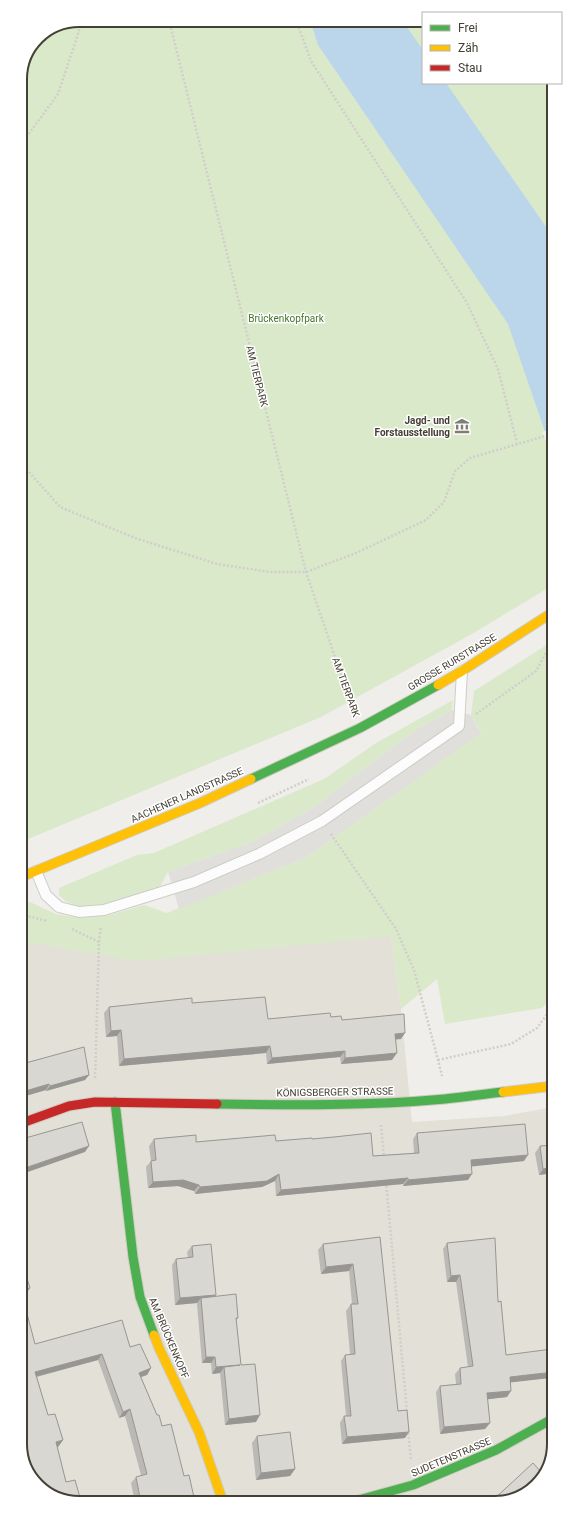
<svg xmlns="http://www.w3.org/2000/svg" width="574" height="1523" font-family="Roboto,sans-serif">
	<rect width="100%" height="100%" fill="#efeeea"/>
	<path fill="#e3e0d7" d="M21,929l370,6 10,74 11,113 92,-6 49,-9 1,337 -12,36 -32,21 -435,2 -32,-12 -21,-32z"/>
	<path fill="#dbe9cb" d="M79,20h344v63h129l1,502 -81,49 -151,83 -300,125 -1,-767 17,-38z
		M553,641v355l-11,12 -97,16 -8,-45 -36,30 -10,-73 -255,25 -115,-20v-35l9,-4 26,12 23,4 31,-3 34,-10 23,8 140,-56 174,-125 -10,-17 3,-24z
		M453,700l-1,10 -35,19 -106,80 -57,32 -86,31 -9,16 -54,17 -25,2 -15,-6 -6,-6v-7l78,-33 17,-2 170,-74 52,-36z"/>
	<path fill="#e1dfdb" d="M452,710l19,5 10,18 -174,124 -128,52 -11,-37 86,-31 57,-32 106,-80z"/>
	<path fill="#bbd6eb" d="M310,20h92l21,30v33h23l103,148h3l1,224 -45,-131 -190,-279z"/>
	<path fill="#efeeea" d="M552,429v9l-7,2 -3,-8z"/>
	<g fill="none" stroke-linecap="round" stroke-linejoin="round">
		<g stroke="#cdccc7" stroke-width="12">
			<path id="lane" d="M36,871l10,24 13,12 20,5 25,-2 90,-28 65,-28 63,-33 137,-95 3,-55"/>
		</g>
		<g stroke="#cecbc1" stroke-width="11">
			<path id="fast" d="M251,779l109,-51 78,-43
				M115,1102l18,155 7,40 14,38
				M217,1104c76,1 152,2 228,-5 20,-2 39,-5 58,-7
				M351,1502l62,-17 83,-35 58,-32"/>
		</g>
		<g stroke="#cecbc1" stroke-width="11">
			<path id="slow" d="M438,685l24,-14 91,-59
				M21,877l179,-74 51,-24
				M503,1092l50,-6
				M154,1335l5,13 40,84 24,70"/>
		</g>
		<g stroke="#cecbc1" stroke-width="11">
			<path id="jam" d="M22,1123l47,-17 26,-4 122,2"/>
		</g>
		<path stroke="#d0cecb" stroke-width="2.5" stroke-dasharray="2 2" stroke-linecap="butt" d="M169,20l137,552 46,135
			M296,20l15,41 156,242 31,66 19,74
			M20,142l5,-3 33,-45 21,-63 1,-11
			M21,463l39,44 75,31 82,26 53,8h36l50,-19 70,-33 18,-18 11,-31 15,-13 82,-24
			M476,714l60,-43 17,-30
			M258,803l51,-24
			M331,834l65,95 18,41 24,90 4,16
			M21,914l6,2 20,5
			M72,929l27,13 -4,137
			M99,942l2,-16
			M438,1060l73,-16 26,-16 16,-22
			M381,1125l3,32
			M386,1182l21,230
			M408,1429l3,31"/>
		<use href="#lane" stroke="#fdfcfc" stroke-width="10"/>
		<use href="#fast" stroke="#4caf50" stroke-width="9"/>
		<use href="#slow" stroke="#ffc107" stroke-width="9"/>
		<use href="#jam" stroke="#c62828" stroke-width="9"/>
	</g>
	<path fill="#bbb9b5" d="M192,1003l76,16 63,-2 11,3 59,19h-5l-4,21 -51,4 -1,-7 -73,7 -1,-11 -147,13 -2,-30 -11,1 -2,-24 5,-6z
		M22,1064l67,11 -4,5 -39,11v-1l-24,7z
		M417,1133l107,28 -52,5 -4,14 -65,6v-2l-127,12 -1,-15 -13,6 -67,7 -1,-3 -16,-5 -30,2 -2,-21 5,-6 -2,-15 5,-7 42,3 80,-1 36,-2 61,17 41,-3 -1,-14z
		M540,1146l14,27 -15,2 -4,-22z
		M380,1237l18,174 7,27 -63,6 -2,-21 4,-7h2l-5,-55 4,-6 5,-1 -4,-43 5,-7h1l-3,-33 -28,3 -3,-24 5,-6z
		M447,1243l51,59 8,53 44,23 -40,4 -3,15 -20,2 3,24 -5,6 -45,5 -4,-42 4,-6 16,-2 -1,-10 5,-6 8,-1 -12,-85h-9l-4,-33z
		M192,1246l23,50 23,22 -2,3 5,44 15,57 -31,3 -5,-52 -8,1 -1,-11h-9l-5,-59v-1l-22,2 -3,-40 4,-6 12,-1 -1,-6z
		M22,1270l8,18 -5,7 -3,1 13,48 95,3 21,21 -4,7 -6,2 16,38 27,61 11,26 -60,1 -4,-20 5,-6 5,-2 -16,-59 -6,2 -21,-58 -61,17 11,38 15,25 -5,7h-1l9,35 -23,9 -21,-32z
		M257,1436l38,33 -5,7 -34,4 -4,-37z"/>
	<path fill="#989693" d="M121,1030l-4,6 -11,1 5,-6z
		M405,1033l-4,6 -10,1 4,-6z
		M270,1046l-4,7 -147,13 5,-7z
		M345,1051l-5,6 -73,7 5,-6z
		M397,1053l-5,7 -51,4 4,-6z
		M89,1075l-4,5 -39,11 4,-5z
		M49,1084l-3,6 -24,7v-5z
		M89,1146l-4,6 -63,22v-5z
		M528,1155l-4,6 -57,6 4,-7z
		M554,1167v6l-15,2 4,-6z
		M279,1174l-4,7 -13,6 -67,7 5,-7z
		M472,1174l-4,6 -65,6 5,-6z
		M408,1178l-5,6 -127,12 5,-6z
		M183,1180l16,5 -5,6 -16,-5 -30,2 5,-6z
		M353,1264l-4,7 -28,3 5,-7z
		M460,1275l-4,7h-9l4,-6z
		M30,1288l-5,7 -3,1v-6z
		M216,1295l-5,6 -10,-3 -4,5 -22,2 5,-7z
		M102,1354l-4,6 -67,18 4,-6z
		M206,1357h9l-4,6h-9z
		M240,1365l-16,2 -4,6 -8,1 4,-7z
		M151,1368l-4,7 -12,4 4,-6z
		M554,1372v1l-4,5 -45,5 5,-6z
		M511,1391l-4,6 -25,3 5,-7z
		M130,1409l-5,7 -6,2 4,-6z
		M260,1415l-4,7 -31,3 4,-6z
		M490,1423l-5,6 -45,5 4,-7z
		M409,1432l-4,6 -63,6 5,-7z
		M63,1440l-5,7 -7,2 5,-7z
		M295,1469l-5,7 -34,4 5,-7z"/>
	<path fill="#d9d7d2" stroke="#989693" d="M265,997l3,22 62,-6 1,4 10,-1 1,4 62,-6 1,19 -10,1 2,19 -52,5v-7l-73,7 -2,-12 -146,13 -3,-29 -10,1 -2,-24 83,-9v5z
		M84,1047l5,28 -39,11 -1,-2 -27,8v-28z
		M82,1122l7,24 -67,23v-30z
		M525,1124l3,31 -57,5 1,14 -64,6v-2l-127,12 -2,-16 -12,7 -67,6 -1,-2 -16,-5 -30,2 -2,-21 5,-1 -2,-21 42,-4v7l79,-7 1,6 36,-3v1l22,-2 37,-4 2,23 46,-3 -2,-20z
		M554,1145v22l-11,2 -3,-23z
		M380,1237l18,174 9,-1 2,22 -62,5 -3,-21h7l-6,-61 10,-1 -4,-50h7l-5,-40 -27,3 -3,-23z
		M495,1238l3,64 3,-1 5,54 46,-6 2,14v9l-44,5 1,14 -24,2 3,30 -46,4 -4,-41 21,-2 -1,-16 13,-2 -13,-91 -9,1 -4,-33z
		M211,1244l5,51 -36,3 -4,-39 17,-2 -1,-11z
		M24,1269l6,19 -8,2v-20z
		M236,1294l2,24h-2l5,47 14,-1 5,51 -31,4 -5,-52 16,-2 -24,2 -1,-10h-9l-5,-59z
		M22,1295l13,49 87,-24 8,27 10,-3 11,24 -12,5 18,42h2l3,11 9,-2 13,52 5,-1 6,27 -54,1 -5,-26 11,-3 -17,-65 -7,3 -21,-58 -67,18 13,43 7,-1 8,26 -7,2 10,40 9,-2 6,21 -6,2 -32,-12 -18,-28h1l-4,-15z
		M290,1432l5,37 -34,4 -4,-37z
		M533,1463l8,9 5,-5 -4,13 -32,21h-18z
		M450,1498l3,3h-6z"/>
	<defs>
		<g id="museum-bare" transform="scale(1.2)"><path d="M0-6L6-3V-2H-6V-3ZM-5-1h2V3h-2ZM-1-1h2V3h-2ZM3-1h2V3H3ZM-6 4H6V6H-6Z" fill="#807d75" stroke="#fff" stroke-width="2.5" paint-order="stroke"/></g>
	</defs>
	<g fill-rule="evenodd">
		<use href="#museum-bare" x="462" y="426"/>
	</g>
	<g text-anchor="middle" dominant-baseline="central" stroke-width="3" stroke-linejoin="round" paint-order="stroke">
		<g font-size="10" fill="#44742c" stroke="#fff">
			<text x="286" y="318">Brückenkopfpark</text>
		</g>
		<g font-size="10" fill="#454036" stroke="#fff">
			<text transform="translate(257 376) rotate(76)">AM TIERPARK</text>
			<text transform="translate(452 662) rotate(-31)">GROSSE RURSTRASSE</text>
			<text transform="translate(346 687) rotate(70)">AM TIERPARK</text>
			<text transform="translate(187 795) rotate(-24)">AACHENER LANDSTRASSE</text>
			<text transform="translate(335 1092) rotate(-1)">KÖNIGSBERGER STRASSE</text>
			<text transform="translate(169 1338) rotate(67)">AM BRÜCKENKOPF</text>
			<text transform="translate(451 1457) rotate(-23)">SUDETENSTRASSE</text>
		</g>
		<g font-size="10" font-weight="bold" fill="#454036" stroke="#fff" text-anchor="end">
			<text x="450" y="420">Jagd- und<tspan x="450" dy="12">Forstausstellung</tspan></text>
		</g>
	</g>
	<path d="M0 0H574V1523H0ZM79 27H495A52 52 0 0 1 547 79V1444A52 52 0 0 1 495 1496H79A52 52 0 0 1 27 1444V79A52 52 0 0 1 79 27Z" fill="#fff" fill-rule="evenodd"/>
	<path fill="none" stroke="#454036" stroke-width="2" d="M79 27H495A52 52 0 0 1 547 79V1444A52 52 0 0 1 495 1496H79A52 52 0 0 1 27 1444V79A52 52 0 0 1 79 27Z"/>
	<rect x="422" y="12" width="140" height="72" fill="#ffffff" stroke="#b5b3af"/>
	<rect x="430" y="25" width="20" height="6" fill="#4caf50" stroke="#b5b3af"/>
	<text x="458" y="32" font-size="12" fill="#454036">Frei</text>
	<rect x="430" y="45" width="20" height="6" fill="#ffc107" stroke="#b5b3af"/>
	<text x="458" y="52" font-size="12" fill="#454036">Zäh</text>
	<rect x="430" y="65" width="20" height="6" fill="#c62828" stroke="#b5b3af"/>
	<text x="458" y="72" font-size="12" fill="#454036">Stau</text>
</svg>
